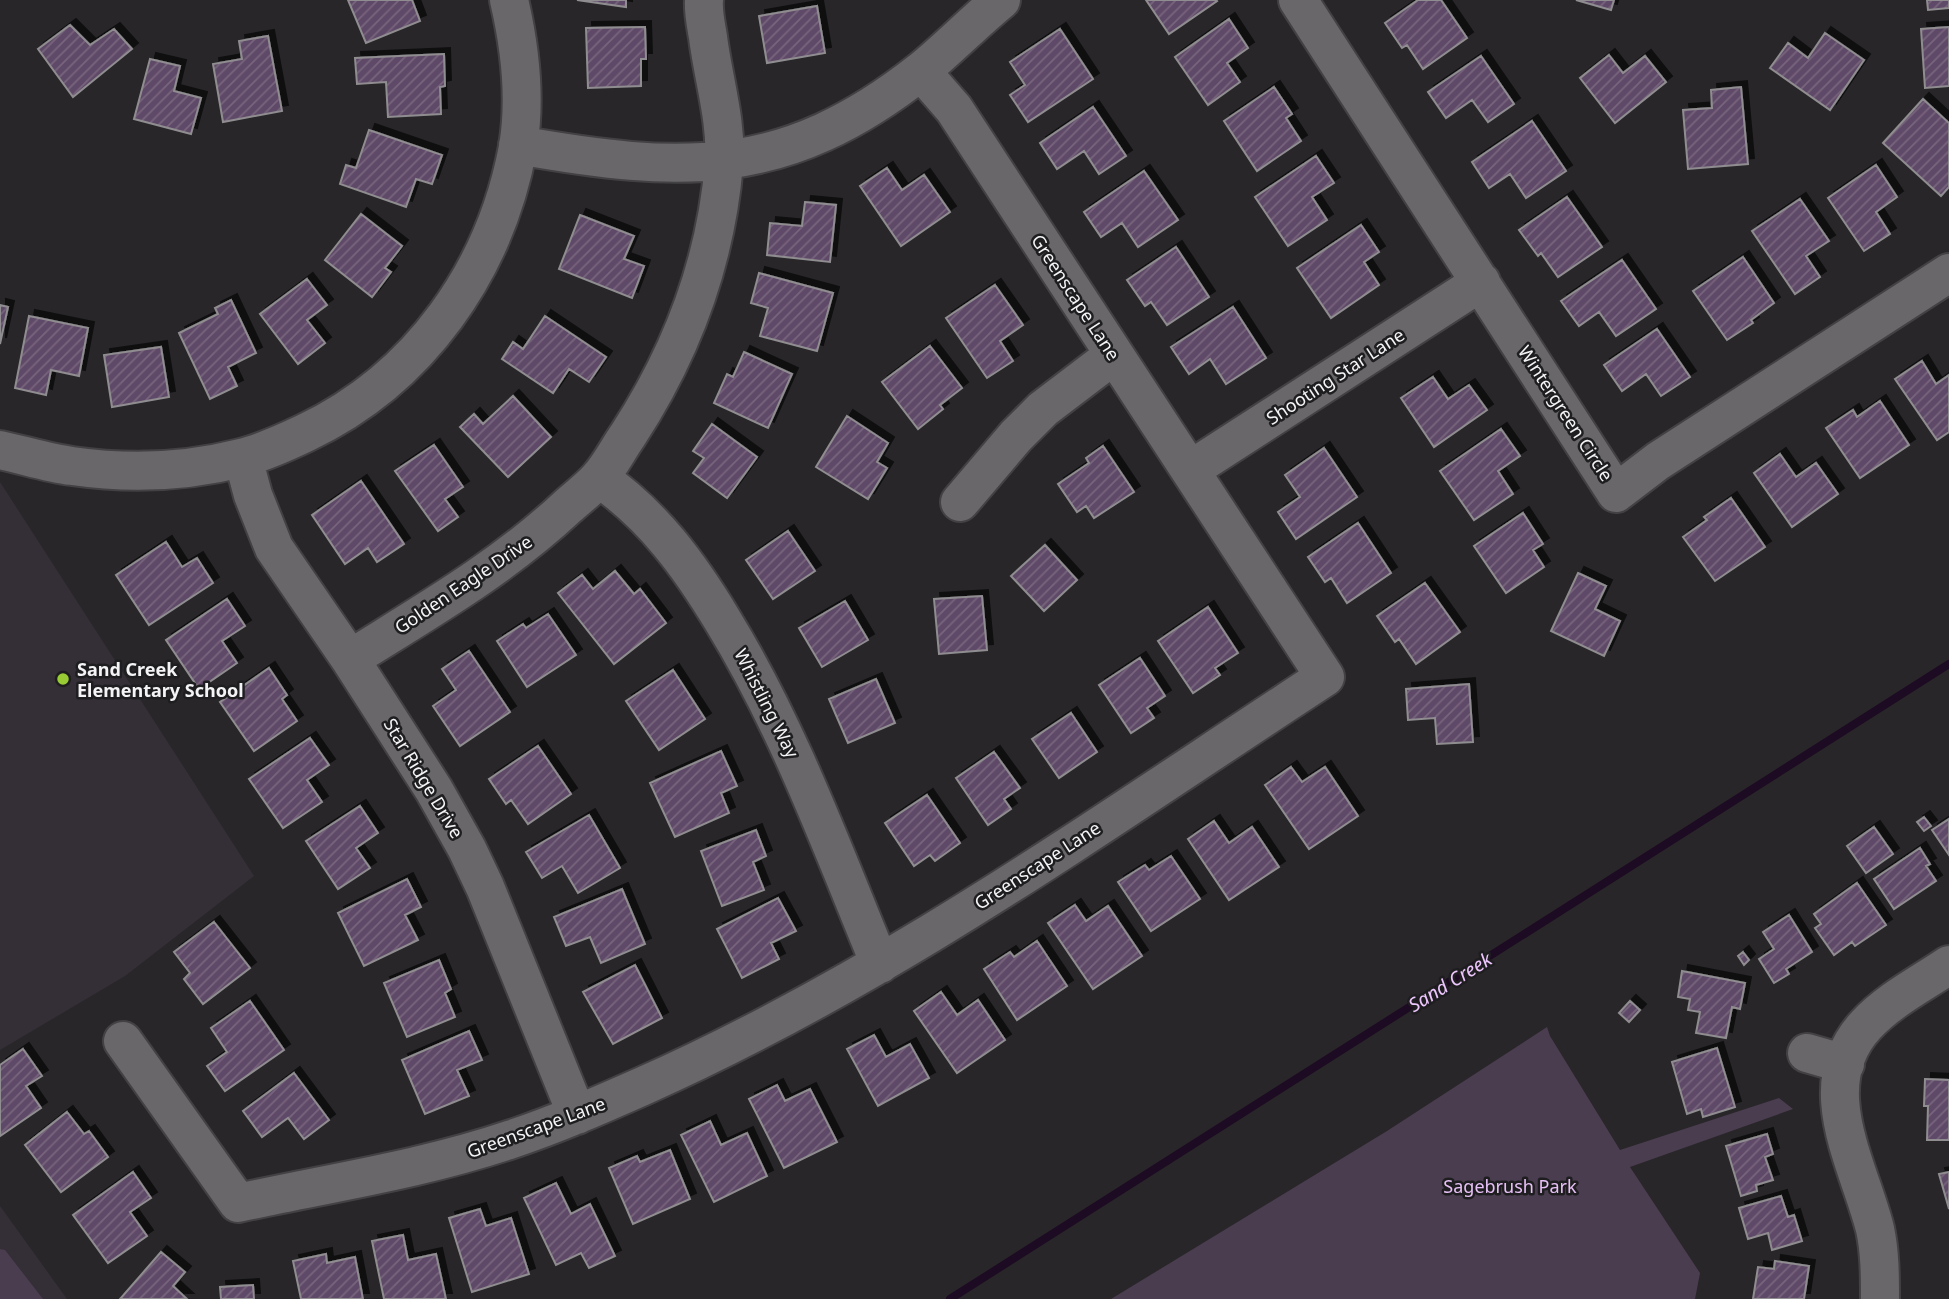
<svg xmlns="http://www.w3.org/2000/svg" width="1949" height="1299" font-family="'Noto Sans',sans-serif">
	<defs>
		<pattern id="building-hatch" width="6" height="6" patternUnits="userSpaceOnUse" patternTransform="scale(1.75)"><rect width="6" height="6" fill="#5f4967"/><path d="M-1 1l2-2M0 6l6-6M5 7l2-2" fill="none" stroke="#77647d"/></pattern>
		<filter id="shadow"><feDropShadow dx="6" dy="-6" stdDeviation="0" flood-color="#0009"/></filter>
	</defs>
	<rect width="100%" height="100%" fill="#282629"/>
	<path fill="#342f36" d="M0,482l254,394 -129,100 -125,74z
		M0,1206l67,93h-67z"/>
	<path fill="#4a3d4f" d="M1547,1027l3,9 70,114 159,-52 14,11 -163,58 70,106 -5,26h-584l276,-168z
		M0,1249l5,1 38,49h-43z"/>
	<g fill="none" stroke-linecap="round" stroke-linejoin="round">
		<path stroke="#1d0a23" stroke-width="8" d="M950,1299l999,-635"/>
	</g>
	<path fill="url(#building-hatch)" stroke="#8f8d90" stroke-width="2" filter="url(#shadow)" d="M348,0h64l8,21 -54,22z
		M577,0h49v7z
		M1146,0h70l1,1 -48,33z
		M1418,0h23l26,38 -44,31 -16,-24 -5,3 -17,-25z
		M1576,0h38l-3,10z
		M1927,0h22v8l-21,2z
		M817,6l8,47 -58,10 -8,-47z
		M1229,19l19,29 -21,15 13,19 -32,23 -33,-48z
		M70,25l20,20 24,-16 18,20 -59,48 -35,-48z
		M645,27l1,32h-5v27l-53,2 -2,-60z
		M1949,27v59l-24,2 -4,-59z
		M1060,29l33,50 -65,43 -18,-27 15,-10 -15,-23z
		M1825,33l39,27 -34,50 -60,-42 18,-25 20,15z
		M268,36l14,75 -59,11 -10,-58 29,-5 -3,-18z
		M444,54l1,32 -5,1 1,27 -53,3 -2,-35 -29,2 -2,-26z
		M1609,55l14,18 22,-17 21,26 -51,41 -35,-45z
		M1481,56l33,48 -26,18 -16,-22 -26,18 -18,-26z
		M150,59l30,7 -6,25 27,7 -10,36 -57,-15z
		M1274,87l18,27 -6,4 15,23 -44,30 -33,-50z
		M1741,87l7,77 -60,5 -5,-59 29,-2 -1,-18z
		M1923,99l26,24v64l-8,9 -58,-53z
		M1093,107l33,49 -27,18 -15,-23 -27,18 -17,-26z
		M1532,121l34,50 -40,27 -16,-24 -21,14 -17,-26z
		M369,130l73,25 -10,29 -16,-5 -10,28 -66,-23 6,-19 10,3z
		M1316,156l18,27 -22,14 15,23 -39,26 -33,-49z
		M1876,165l21,32 -21,15 14,22 -26,17 -36,-53z
		M887,168l15,22 22,-15 26,37 -49,34 -41,-60z
		M1144,171l34,49 -40,27 -16,-24 -21,14 -17,-25z
		M1567,197l35,50 -44,30 -17,-24 -3,3 -19,-26z
		M1800,199l29,42 -23,15 14,21 -25,17 -43,-63z
		M805,202l31,3 -6,57 -63,-7 3,-32 32,3z
		M361,214l41,32 -17,22 6,4 -19,25 -47,-37z
		M580,215l54,21 -10,23 20,7 -12,32 -73,-29z
		M1361,225l18,27 -15,10 15,23 -48,33 -34,-50z
		M1176,247l33,50 -42,28 -16,-23 -6,4 -18,-26z
		M1743,257l31,46 -23,17 2,3 -26,17 -34,-49z
		M1622,260l34,49 -40,27 -17,-24 -20,14 -18,-25z
		M759,273l74,20 -16,58 -57,-15 8,-28 -17,-5z
		M307,279l20,26 -20,15 18,23 -27,21 -38,-50z
		M995,285l28,40 -23,16 13,20 -26,17 -41,-60z
		M231,300l25,53 -28,14 9,19 -27,13 -31,-66 39,-19 -3,-6z
		M0,305l8,2 -8,37z
		M1233,307l33,51 -40,26 -16,-25 -21,15 -18,-27z
		M29,316l59,12 -9,48 -28,-6 -5,25 -31,-7z
		M545,316l61,41 -17,25 -20,-13 -16,24 -51,-34 11,-17 10,7z
		M1657,329l33,48 -29,19 -15,-22 -24,17 -18,-26z
		M930,346l32,42 -22,17 3,4 -25,20 -36,-47z
		M161,347l8,50 -57,10 -8,-52z
		M744,352l48,22 -24,54 -54,-25 13,-29 6,3z
		M1922,361l14,23 13,-9v57l-12,8 -42,-61z
		M1433,377l15,22 21,-14 18,25 -53,37 -33,-49z
		M513,396l38,41 -43,40 -48,-50 14,-13 9,10z
		M1880,401l29,44 -49,33 -34,-50 27,-18 4,7z
		M847,416l41,27 -11,19 10,6 -19,31 -52,-32z
		M712,424l45,33 -30,41 -34,-25 11,-15 -11,-7z
		M1501,429l19,27 -22,15 15,23 -39,26 -34,-49z
		M434,445l29,42 -18,12 13,18 -20,14 -43,-60z
		M1103,446l31,46 -40,26 -8,-12 -9,6 -19,-28 31,-21 -3,-5z
		M1324,448l33,49 -61,42 -18,-27 22,-15 -15,-22z
		M1780,454l16,23 20,-14 22,31 -46,33 -38,-54z
		M361,481l43,63 -27,18 -9,-14 -23,16 -33,-49z
		M1731,498l34,49 -50,34 -32,-44 24,-17 -3,-3z
		M1523,513l20,31 -10,6 11,17 -38,26 -32,-47z
		M1358,523l33,50 -44,30 -16,-25 -6,4 -17,-25z
		M788,531l27,40 -42,28 -27,-39z
		M166,542l16,25 15,-9 16,25 -64,42 -33,-50z
		M1045,545l32,35 -33,31 -33,-35z
		M615,571l19,23 6,-5 26,34 -52,41 -56,-71 24,-18 11,14z
		M1578,573l28,13 -11,23 25,12 -16,35 -53,-25z
		M1425,583l35,49 -44,32 -17,-25 -4,3 -18,-26z
		M982,596l5,54 -48,4 -5,-55z
		M227,599l18,27 -23,15 15,22 -38,26 -33,-49z
		M845,601l23,39 -46,27 -23,-39z
		M1208,607l30,46 -23,15 5,7 -27,18 -35,-52z
		M548,614l28,41 -49,32 -30,-46 26,-17 3,4z
		M469,651l41,61 -50,34 -27,-40 23,-16 -14,-21z
		M1140,658l25,38 -18,12 7,10 -23,15 -32,-48z
		M269,668l18,27 -5,4 15,22 -43,30 -34,-49z
		M673,670l32,49 -46,31 -33,-49z
		M876,679l19,44 -47,20 -19,-44z
		M1469,684l4,58 -36,2 -2,-26 -27,2 -2,-31z
		M1071,713l26,39 -38,26 -27,-39z
		M310,738l19,27 -22,15 15,22 -39,26 -34,-49z
		M538,746l33,48 -43,30 -17,-24 -5,4 -17,-25z
		M721,751l16,35 -16,7 8,20 -54,24 -25,-54z
		M994,752l26,36 -16,11 7,10 -23,16 -32,-47z
		M1291,767l11,15 23,-15 33,49 -49,33 -44,-64z
		M927,795l33,48 -25,18 -5,-6 -16,11 -29,-43z
		M360,806l18,27 -22,15 14,20 -32,21 -32,-48z
		M589,815l31,53 -42,25 -16,-27 -20,12 -16,-26z
		M1924,817l7,9 -7,5 -7,-9z
		M1949,819v36l-17,-25z
		M1214,821l15,22 23,-16 27,40 -50,33 -41,-61z
		M1874,827l19,27 -27,19 -19,-27z
		M756,830l10,26 -13,6 11,28 -42,16 -21,-55z
		M1920,848l10,16 -4,2 10,15 -42,28 -20,-30z
		M1171,856l29,43 -49,32 -33,-49 27,-17 4,5z
		M407,879l14,28 -16,8 13,25 -54,26 -26,-53z
		M1857,883l29,42 -31,21 -3,-4 -18,13 -19,-27 6,-4 -7,-10z
		M622,889l23,55 -44,19 -11,-26 -24,9 -12,-29z
		M778,898l18,33 -25,12 8,16 -37,19 -25,-49z
		M1075,905l11,16 22,-15 34,50 -49,33 -45,-66z
		M1789,915l23,37 -26,17 3,5 -15,9 -15,-24 15,-10 -11,-17z
		M214,922l36,46 -47,36 -19,-25 6,-6 -16,-21z
		M1037,941l30,45 -50,34 -33,-51 26,-17 4,5z
		M1743,952l6,8 -5,5 -6,-9z
		M439,960l12,29 -6,4 10,24 -48,20 -23,-54z
		M635,965l27,53 -49,26 -30,-52z
		M1682,971l63,12 -5,26 -8,-2 -6,31 -30,-5 4,-21 -12,-2 2,-11 -12,-2z
		M941,992l16,23 21,-15 27,40 -48,33 -43,-62z
		M250,1001l34,49 -59,41 -18,-25 20,-14 -16,-24z
		M1630,1001l10,9 -11,12 -10,-9z
		M469,1031l13,29 -25,10 12,26 -44,18 -23,-54z
		M874,1035l12,22 24,-13 19,34 -51,28 -31,-57z
		M1717,1048l18,59 -32,10 -2,-8 -14,5 -15,-52z
		M23,1049l19,27 -16,10 15,22 -41,28v-71z
		M294,1073l35,47 -25,19 -16,-21 -26,19 -19,-26z
		M1925,1079l24,1v60h-22l1,-34h-4z
		M777,1085l8,16 25,-12 27,53 -53,26 -35,-69z
		M67,1112l17,22 5,-3 19,26 -47,35 -36,-47z
		M710,1121l11,24 26,-12 20,43 -53,26 -33,-67z
		M1767,1134l6,20 -8,3 8,23 -17,5 1,6 -16,5 -15,-50z
		M670,1150l20,49 -57,25 -24,-56 28,-12 3,6z
		M133,1172l18,26 -21,14 17,24 -39,27 -35,-48z
		M1949,1172v37l-10,-35z
		M556,1183l15,31 19,-10 25,52 -26,12 -8,-15 -25,12 -32,-67z
		M1781,1196l7,21 6,-2 8,26 -30,9 -4,-17 -20,6 -9,-31z
		M480,1209l6,17 25,-8 18,56 -57,18 -23,-74z
		M403,1235l5,25 28,-6 10,45h-62l-12,-58z
		M161,1252l24,20 -12,14 14,13h-67z
		M326,1254l1,9 28,-6 8,42h-62l-8,-38z
		M1775,1261l34,5 -5,33h-51l5,-32 16,2z
		M253,1285l1,14h-33l-1,-12z"/>
	<g fill="none" stroke-linecap="round" stroke-linejoin="round">
		<g stroke="#434143" stroke-width="42">
			<path id="minor" d="M1298,0l318,493 42,-32 291,-188
				M518,145c164,29 266,34 403,-74 27,-22 52,-48 80,-71
				M0,450c24,5 48,13 72,16 56,8 114,6 169,-8 21,-5 43,-15 64,-25 114,-54 190,-162 213,-286 8,-48 2,-100 -9,-147
				M243,458l10,37 21,53 76,111 84,131 33,59 18,38 92,228
				M1190,470l291,-188
				M599,478c54,37 91,88 124,143 66,108 109,227 157,343
				M960,502l56,-66 27,-27 71,-54
				M350,659c75,-47 152,-91 217,-152 10,-9 22,-18 31,-28 12,-13 20,-30 30,-44 54,-83 88,-173 96,-272 3,-42 -11,-85 -16,-126 -2,-12 -5,-25 -4,-37
				M123,1041l115,162c91,-20 186,-34 274,-64 45,-15 88,-34 131,-53 243,-108 460,-264 682,-409l-371,-568 -33,-38
				M1807,1053l38,11
				M1880,1299c0,-23 0,-47 -5,-70 -16,-64 -65,-144 -9,-204 23,-25 55,-41 83,-60"/>
		</g>
		<use href="#minor" stroke="#69676a" stroke-width="38"/>
	</g>
	<circle fill="#99cb35" stroke="#1e1d1f" stroke-width="2.5" cx="63" cy="679" r="7"/>
	<g text-anchor="middle" dominant-baseline="central" stroke-width="5" stroke-linejoin="round" paint-order="stroke">
		<g font-size="18" fill="#f4f3f5" stroke="#1e1d1f">
			<text transform="translate(1076 297) rotate(57)">Greenscape Lane</text>
			<text transform="translate(1335 376) rotate(-33)">Shooting Star Lane</text>
			<text transform="translate(1566 413) rotate(57)">Wintergreen Circle</text>
			<text transform="translate(463 584) rotate(-34)">Golden Eagle Drive</text>
			<text transform="translate(767 703) rotate(63)">Whistling Way</text>
			<text transform="translate(424 778) rotate(59)">Star Ridge Drive</text>
			<text transform="translate(1037 865) rotate(-33)">Greenscape Lane</text>
			<text transform="translate(536 1127) rotate(-20)">Greenscape Lane</text>
		</g>
		<g font-size="18" font-weight="bold" fill="#f4f3f5" stroke="#1e1d1f" text-anchor="start">
			<text x="77" y="669">Sand Creek<tspan x="77" dy="21">Elementary School</tspan></text>
		</g>
		<g font-size="18" fill="#e6c0f6" stroke="#1e1d1f">
			<text x="1510" y="1186">Sagebrush Park</text>
		</g>
		<g font-size="19" font-style="italic" fill="#edc6fd" stroke="#1e1d1f">
			<text transform="translate(1450 982) rotate(-32)">Sand Creek</text>
		</g>
	</g>
</svg>
